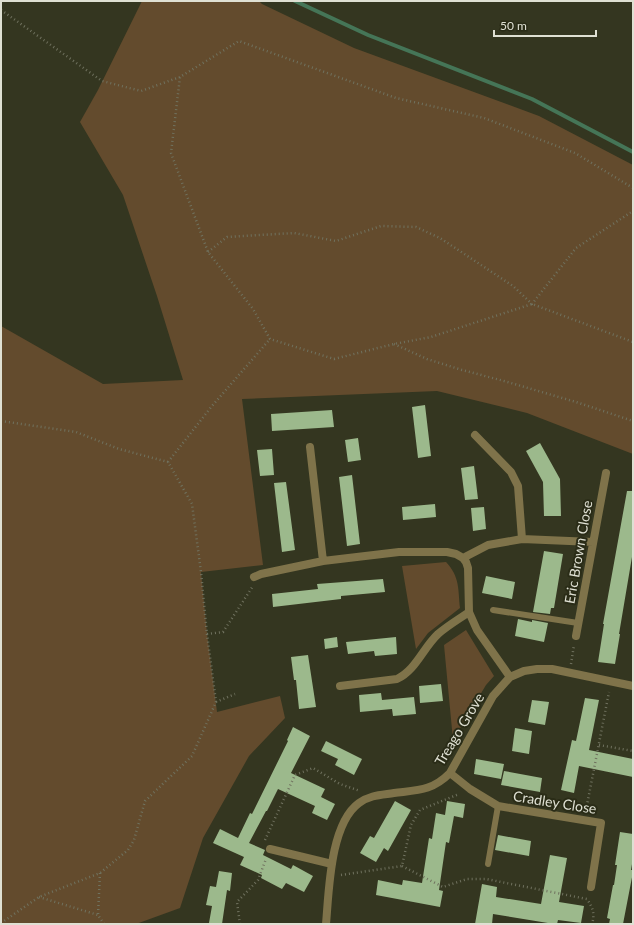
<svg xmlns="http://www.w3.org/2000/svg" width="634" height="925" font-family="Lato,sans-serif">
	<rect width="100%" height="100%" fill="#343620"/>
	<path fill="#634b2d" d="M142,1h117l3,3 92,44 185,68 94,49v289l-106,-41 -90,-22 -195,8 21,166 -62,7 6,62 10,78 63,-16 5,22 -36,38 -46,82 -23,70 -44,16h-135v-598l102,58 80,-4 -26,-84 -34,-101 -43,-73 18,-32z
		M446,562c14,15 12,27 14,46l-32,25 -12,16 -14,-83z
		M466,630l28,46 -8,9 -33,55 -9,-95z"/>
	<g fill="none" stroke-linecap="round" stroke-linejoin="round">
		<path stroke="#457557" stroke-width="4" d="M295,1l73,34 164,64 101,53"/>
	</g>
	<path fill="#9cb98c" d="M425,405l6,51 -13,2 -6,-51z
		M332,410l2,17 -62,4 -1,-17z
		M358,438l3,22 -13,2 -3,-22z
		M540,443l20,36 1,37h-17l-1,-34 -17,-31z
		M272,449l2,26 -14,1 -3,-26z
		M474,466l4,33 -13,1 -4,-32z
		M352,475l8,69 -13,2 -8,-69z
		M286,482l9,68 -13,2 -8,-69z
		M627,491h6v60l-14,83h1l-5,30 -17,-2 6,-38h-1z
		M435,504l1,13 -33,3 -1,-13z
		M484,507l2,22 -13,2 -2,-23z
		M544,551l19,3 -9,54h-3l-1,6 -17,-2z
		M486,576l29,6 -3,17 -30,-6z
		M383,579l2,13 -44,4v3l-68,8 -1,-13 46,-5 -1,-5z
		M518,619l14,3v-2l16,3 -4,19 -29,-6z
		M337,637l1,10 -13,2 -1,-10z
		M396,637l1,17 -22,2 -1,-5 -26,3 -2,-12z
		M308,655l8,52 -17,2 -3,-29h-2l-3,-23z
		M441,684l2,17 -23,2 -1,-17z
		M381,693l1,7 32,-3 2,17 -23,2 -1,-7 -32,3 -1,-17z
		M585,698l14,2 -10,50 44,9v18l-54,-11 -5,27 -13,-3 11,-50 4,1z
		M532,700l17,2 -4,23 -17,-3z
		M293,727l17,9 -19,37 34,16 -4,8 14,7 -8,16 -15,-7 3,-7 -37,-17 -11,22h-1l-17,32 16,7 -2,5 28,14 2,-4 20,11 -9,16 -18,-9 -4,6 -21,-11 1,-3 -22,-10 4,-8 -31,-14 7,-14 18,9 12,-25 2,1 36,-73 -1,-1z
		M515,728l17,3 -3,23 -17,-3z
		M326,741l36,18 -8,16 -19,-10 3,-6 -17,-8z
		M476,759l28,5 -3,15 -27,-5z
		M504,771l38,7 -2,14 -39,-7z
		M395,801l16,9 -23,41 -4,-3 -8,14 -16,-9 10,-17 4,2z
		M447,801l18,3 -2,14 -9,-2 -5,27 -3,-1 -7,48 4,1 -3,16 -64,-12 2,-15 24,5 1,-5 19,3 7,-45 3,1 4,-26 9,2z
		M620,832l13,2v24l-2,12h2v2l-10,52h-14l1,-5 -3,-1 6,-33h1l3,-20h-2z
		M498,835l33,6 -2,15 -34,-6z
		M550,855l17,3 -8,44 25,4 -3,17 -23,-3 -1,4h-3l-61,-10 -1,10h-17l7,-40 15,3 -1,10 45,7z
		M219,871l13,2 -2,18 -3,-1 -5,34h-7l-6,-1 3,-17 -6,-1 4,-19 6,1z"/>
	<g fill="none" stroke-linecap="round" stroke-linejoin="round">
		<path stroke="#70725f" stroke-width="2.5" stroke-dasharray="1 3" stroke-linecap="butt" d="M1,10l101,71 39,10 39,-14
			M633,188l-58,-35 -91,-35 -88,-20 -157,-57 -59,36 -9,76 37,99 45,57 17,30 64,20 60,-15 37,-7 101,-33 101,38
			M208,252l19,-15 67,-4 42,8 45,-15 35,1 24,11 73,48 19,18 44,-56 57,-37
			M394,344l33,15 35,11 42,11 72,21 57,19
			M1,421l75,11 43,17 49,13
			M207,634l16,-2 30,-46
			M571,664l3,-19
			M216,702l19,-8
			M599,745l34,6
			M586,810l23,-118
			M265,840l30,-65 18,-7 27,16 20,7
			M402,866l41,21 24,-8h19l101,20c6,9 8,15 5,25
			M100,873l-2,42 6,9
			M341,875l61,-9 9,-41 9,-15 39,-16
			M39,897l59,18
			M1,923l38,-26 61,-24 28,-23 6,-10 11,-39 47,-45 24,-54 -9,-68 -6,-62 -9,-68 -24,-42 44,-56 58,-67
			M240,924l-3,-22 21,-22 8,-21"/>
		<path stroke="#7f734a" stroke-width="6" d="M493,610l85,13
			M488,864l10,-58"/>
		<path stroke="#7f734a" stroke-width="8" d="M475,435l36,37 7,14 4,53
			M310,447l13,114 76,-9h48l9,2 7,4 3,4 2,6 1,44 8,18 33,47
			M463,558l25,-13 34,-6 71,3
			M254,577l7,-3 62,-13
			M576,636l30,-163
			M340,686l57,-7c19,-9 26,-31 41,-45 9,-8 21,-15 31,-22
			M450,773l20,16 28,17 103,17 -10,64
			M270,849l62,15
			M326,924c3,-33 4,-100 33,-121 11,-8 22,-8 35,-10 24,-3 38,-2 56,-20l43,-77 17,-19 14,-6 13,-2h15l81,17"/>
	</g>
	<g text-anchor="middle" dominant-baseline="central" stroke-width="4" stroke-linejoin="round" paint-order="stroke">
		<g font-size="14" fill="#dfe0d3" stroke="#2a2c17">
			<text transform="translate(578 552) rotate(-80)">Eric Brown Close</text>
			<text transform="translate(459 729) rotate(-59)">Treago Grove</text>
			<text transform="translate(555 802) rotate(9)">Cradley Close</text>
		</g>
	</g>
	<rect width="634" height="925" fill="none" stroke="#dfe0d3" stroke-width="4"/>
	<path d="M494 30v6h102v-6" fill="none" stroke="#dfe0d3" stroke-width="2"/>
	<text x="500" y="30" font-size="12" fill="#dfe0d3" stroke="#2a2c17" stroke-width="3" paint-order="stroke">50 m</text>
</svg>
